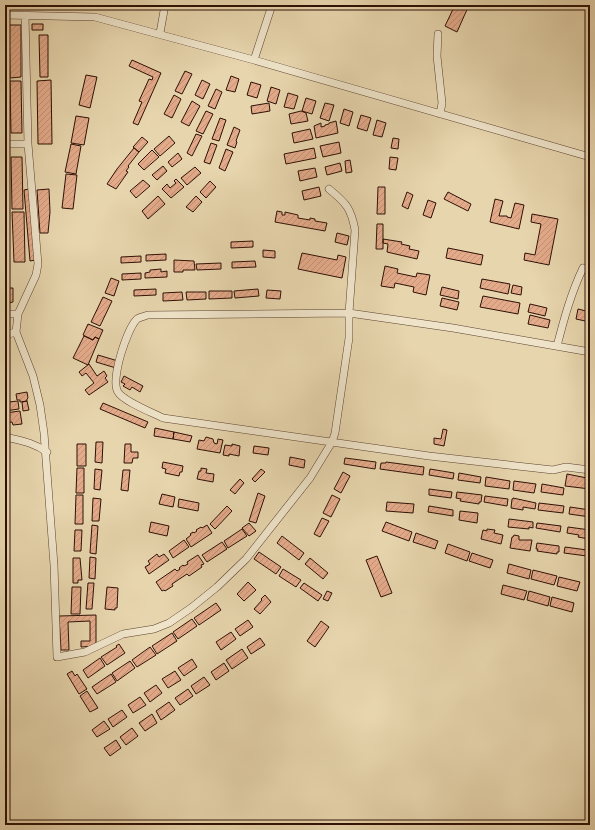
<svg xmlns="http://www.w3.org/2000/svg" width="595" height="830" font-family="'Sorts Mill Goudy',serif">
	<defs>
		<pattern id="building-hatch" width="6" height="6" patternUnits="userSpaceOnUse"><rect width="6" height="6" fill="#e4ab8b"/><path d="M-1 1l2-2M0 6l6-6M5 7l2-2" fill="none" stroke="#c49276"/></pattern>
	</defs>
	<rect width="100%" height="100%" fill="#e7d5ad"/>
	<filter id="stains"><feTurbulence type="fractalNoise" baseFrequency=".005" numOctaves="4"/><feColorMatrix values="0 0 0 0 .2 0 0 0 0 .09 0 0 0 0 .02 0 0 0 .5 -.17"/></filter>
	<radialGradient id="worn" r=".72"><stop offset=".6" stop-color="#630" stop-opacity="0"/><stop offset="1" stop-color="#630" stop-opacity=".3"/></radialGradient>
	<path fill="url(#building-hatch)" stroke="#2e1004" d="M455,5h14l-12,27 -12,-6z
		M32,24h11v6h-11z
		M9,25h12v52l-11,1z
		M39,35h9v42h-8z
		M132,60l29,13 -23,52 -5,-2 9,-21 -3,-1 10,-22 3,1 1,-3 -24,-11z
		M185,71l7,3 -10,20 -7,-3z
		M86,75l11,2 -7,31 -11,-3z
		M231,76l8,3 -4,13 -9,-2z
		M51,80l1,64h-14l-1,-63z
		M202,80l8,4 -7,15 -8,-4z
		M10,81h11l1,52h-11z
		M251,82l10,3 -4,13 -10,-3z
		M271,87l9,3 -4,14 -9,-3z
		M216,89l6,3 -7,17 -7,-3z
		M288,93l10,3 -4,13 -10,-2z
		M174,95l7,4 -9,19 -8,-4z
		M306,98l10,3 -4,13 -10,-3z
		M192,101l8,5 -11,20 -8,-4z
		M269,103l1,8 -18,3 -1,-8z
		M325,103l9,2 -5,16 -9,-3z
		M344,109l9,3 -4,14 -9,-3z
		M206,111l7,3 -10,20 -7,-3z
		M301,111l5,2 2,8 -17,3 -2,-10z
		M361,115l10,3 -4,13 -10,-3z
		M76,116l13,2 -5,27 -13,-2z
		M220,118l6,2 -7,21 -7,-2z
		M377,120l9,3 -4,14 -9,-2z
		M336,121l2,12 -22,5 -2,-12 7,-3v4l4,-1v-1l4,-1v-1z
		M234,127l6,3 -4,11 1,1 -2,6 -8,-3z
		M310,129l3,10 -19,4 -2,-10z
		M196,134l6,2 -10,20 -5,-3z
		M169,136l6,7 -15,13 -6,-7z
		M142,137l6,5 -9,10 -6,-5z
		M393,138l6,1 -1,10 -7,-1z
		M339,142l2,11 -18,4 -3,-11z
		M211,143l6,2 -7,19 -6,-2z
		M71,144l10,2 -5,28 -11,-2z
		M134,148l5,4 -11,14 1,1 -3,4 2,1 -12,17 -9,-5 10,-15z
		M314,148l2,10 -30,6 -2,-10z
		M226,149l7,3 -8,19 -6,-3z
		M152,150l7,7 -15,13 -6,-6z
		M178,153l4,6 -10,8 -4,-5z
		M11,157h11l1,52h-11z
		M390,157l8,1 -2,12 -7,-1z
		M350,160l2,12 -6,1 -1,-12z
		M340,163l2,8 -15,4 -2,-8z
		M163,166l4,5 -10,9 -5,-5z
		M195,167l6,6 -14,12 -6,-7z
		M315,168l2,9 -17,4 -2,-10z
		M66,174l11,1 -4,34 -11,-1z
		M176,179l8,8 -13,11 -9,-9 5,-5 3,4 6,-5 -2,-2z
		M143,180l7,6 -14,12 -6,-7z
		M210,181l6,6 -10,11 -6,-6z
		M319,187l2,9 -17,4 -2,-9z
		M378,187h7v27h-8z
		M29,189l6,71 -5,1 -6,-71z
		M49,189l1,23 -2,21h-8l-3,-43z
		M407,192l6,3 -5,14 -6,-3z
		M448,192l23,12 -3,7 -24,-12z
		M158,196l7,8 -17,15 -6,-8z
		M196,196l6,6 -9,10 -7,-5z
		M495,199l8,2 -4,15h8v1l4,1 4,-15 9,2 -5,24 -29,-7z
		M428,200l8,3 -5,15 -8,-3z
		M5,211l1,50h-1z
		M277,211l5,1v3h3v-3l13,3v3l12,2v-2l5,1v2l12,2 -2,8 -50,-9z
		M12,212h12l1,50h-11z
		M532,214l26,5 -9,46 -25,-5 1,-7 10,2 6,-31 -10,-2z
		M377,224h6v25h-7z
		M337,233l12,3 -2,9 -12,-3z
		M383,239l19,3 -1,2 9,2 -1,3 10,2 -2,8 -30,-7 1,-8 -5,-1z
		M253,241v6l-22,1v-6z
		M448,248l35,7 -2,10 -35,-7z
		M263,250l12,1v7l-12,-1z
		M302,253l35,7 1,-5 8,2 -4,21 -44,-9z
		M166,254v6l-20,1v-6z
		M141,256v6l-20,1v-6z
		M174,260l20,1 1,9h-12v2h-9z
		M255,261l1,6 -24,1v-6z
		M221,263v6l-24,1 -1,-6z
		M385,266l13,3 -1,4 19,4 1,-4 13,2 -4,20 -13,-3 1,-5 -19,-4 -1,5 -13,-2z
		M161,269v3l6,-1v6l-22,1v-5l5,-1v-2z
		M141,273v6l-19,1v-6z
		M111,278l8,3 -5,15 -9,-3z
		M482,279l28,5 -2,10 -28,-6z
		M513,285l9,2 -1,8 -10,-2z
		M5,286h2l1,19h-3z
		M442,287l17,4 -1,8 -18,-4z
		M9,288h4v14l-4,1z
		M156,289v6l-22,1v-6z
		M258,289l1,7 -24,2 -1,-7z
		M267,290l14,1 -1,8 -14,-1z
		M209,291h23v7l-23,1z
		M182,292l1,8 -20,1v-8z
		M186,292h20v7l-19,1z
		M483,296l37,7 -2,11 -38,-7z
		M103,297l9,4 -12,25 -9,-4z
		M442,298l17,4 -2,8 -17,-4z
		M530,304l17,4 -2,8 -17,-4z
		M578,309l12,3v10l-14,-3z
		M530,315l20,5 -2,8 -20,-4z
		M88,324l15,6 -4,9 -4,-2 -2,3 -10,-5z
		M84,336l9,4 2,-3 4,2 -11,26 -15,-7z
		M98,355l20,6 -2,7 -20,-6z
		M89,364l8,12 7,-5 3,5 -2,2 3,4 -19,13 -4,-5 9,-7 -8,-10 -4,3 -3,-4z
		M124,376l19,10 -3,6 -8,-5 -2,3 -7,-4 2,-2 -4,-2z
		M5,377l4,25 9,-1 1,8 -14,2z
		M27,392l1,6 -1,1v2l-7,1v-2h-3l-1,-6z
		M27,401l2,9 -6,1 -1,-9z
		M103,403l45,19 -3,6 -45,-19z
		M20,411l2,13 -9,1 -1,-3 -7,1v-10z
		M155,428l19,4 -1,7 -19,-3z
		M443,429l4,1 -3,16 -10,-2v-6l7,1z
		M174,432l18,4 -2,6 -17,-3z
		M206,437l7,2 1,4 3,1 1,-5 5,1 -3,13 -23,-4 2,-9 5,1z
		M96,442h7l-1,21 -7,-1z
		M77,444h9v22h-9z
		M125,444h6v8h7v6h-5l-1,5h-8z
		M232,444l8,2 -1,10 -10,-2v2l-6,-1 2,-10 7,1z
		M254,446l15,2 -1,7 -15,-2z
		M290,457l15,3 -1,8 -15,-3z
		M345,458l31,4 -1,7 -31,-5z
		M163,462l20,4 -1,6h-2l-1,4 -14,-3 1,-4 -4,-1z
		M386,462l38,5 -1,8 -43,-6 1,-6h5z
		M77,468h7v25h-8z
		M201,468l6,1 -1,4 8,1 -1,8 -16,-3 2,-8h2z
		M95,469l7,1 -2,20 -6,-1z
		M261,469l4,3 -10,10 -3,-3z
		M430,469l24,4 -1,6 -24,-4z
		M123,470h7l-2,21 -7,-1z
		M343,472l7,4 -9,17 -7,-4z
		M459,473l22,4 -1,6 -22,-3z
		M567,474l20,4 3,-1v12l-25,-3z
		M486,477l24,4 -1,8 -24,-3z
		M240,479l4,4 -9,11 -5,-4z
		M514,481l22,3 -2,9 -21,-3z
		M542,484l22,4 -1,7 -22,-3z
		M429,489l23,3 -1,6 -22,-3z
		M457,492l25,3 -1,7h-2v2l-19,-3 1,-2 -5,-1z
		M258,493l7,3 -9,27 -7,-2z
		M162,494l13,3 -2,10 -14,-3z
		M76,495h7v29h-8z
		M332,495l8,4 -9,18 -8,-4z
		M485,496l23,3 -1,7 -23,-4z
		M93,498l8,1 -2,22h-7z
		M513,498l23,5 -1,6 -12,-2v3l-12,-2 1,-9h1z
		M179,499l20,4 -1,8 -20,-4z
		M387,502l27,2 -1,9 -27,-2z
		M539,503l25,3 -1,7 -25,-3z
		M227,506l5,5 -17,18 -5,-5z
		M429,506l24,4v6l-25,-4z
		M570,507l20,3v7l-21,-3z
		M460,511l18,2 -1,10 -18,-3z
		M322,518l7,3 -9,16 -6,-3z
		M509,519l24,3v6l-4,-1v2l-21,-2z
		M151,522l18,4 -2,10 -18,-4z
		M386,522l26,10 -3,9 -27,-10z
		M249,523l7,8 -7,5 -7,-8z
		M537,523l24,3 -1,6 -24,-4z
		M92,525l6,1 -2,28 -6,-1z
		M207,525l5,8 -21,14 -5,-8 5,-4 -1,-1 3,-2 1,1 3,-2 -1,-1 5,-3 1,1z
		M568,527l22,3 -1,9 -11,-2 1,-2 -12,-2z
		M242,529l5,7 -19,12 -4,-7z
		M487,529l8,1 -1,3 9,2 -2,9 -20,-5 2,-9 4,1z
		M75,530h7l-1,21h-7z
		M416,533l22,8 -3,8 -22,-7z
		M514,535l5,1v4h13l-2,11 -20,-3 2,-11h1z
		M282,536l22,17 -5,7 -22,-17z
		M184,540l5,7 -16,11 -4,-7z
		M222,542l5,7 -20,13 -5,-7z
		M537,543l22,3v6h-2v2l-20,-3 1,-2h-2z
		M448,544l22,8 -3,9 -22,-8z
		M565,547l22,3v6l-23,-3z
		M259,552l22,15 -5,7 -22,-15z
		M472,553l21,7 -3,8 -21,-7z
		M157,554l2,3 5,-3 5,6 -20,14 -4,-7 5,-3 -2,-3z
		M198,555l6,9 -3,1 1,2 -13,9 -2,-2 -15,10 1,2 -8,5 -1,-1 -2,1 -6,-9 19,-13 2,2 3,-2 -1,-1 4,-3 1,1 4,-2 -1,-2z
		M377,556l15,37 -11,4 -15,-37z
		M90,557l6,1 -1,21 -6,-1z
		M73,558h7l2,22h-4v3h-5z
		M310,558l18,15 -5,6 -18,-15z
		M509,564l22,6 -2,9 -22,-6z
		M283,569l18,11 -5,7 -17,-11z
		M533,570l24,6 -3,9 -23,-6z
		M559,577l21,5 -3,9 -20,-5z
		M248,582l8,8 -12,11 -7,-7z
		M88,583h6l-2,26h-6z
		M304,583l18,12 -4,6 -18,-13z
		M503,585l24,6 -3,9 -23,-6z
		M72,587h9l-1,27h-9z
		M107,587l11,1 -1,20h-2v2l-10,-1z
		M327,591l5,2 -4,8 -5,-2z
		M529,591l21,6 -2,9 -21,-6z
		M265,595l6,7 -11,12 -6,-5 8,-9 -1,-1z
		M552,597l22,6 -2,9 -22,-6z
		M216,603l5,7 -22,15 -5,-7z
		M96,615v31l-15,1v-6h9v-20l-22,1 1,28h-8l-2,-34z
		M192,619l5,7 -19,13 -5,-7z
		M248,620l5,7 -13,9 -5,-7z
		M321,621l8,6 -14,20 -8,-6z
		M231,632l5,7 -15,11 -5,-8z
		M172,633l5,8 -20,13 -5,-8z
		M260,638l5,7 -14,9 -4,-7z
		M119,644l6,9 -18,12 -6,-8 16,-10 -1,-1z
		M150,647l6,8 -19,12 -5,-7z
		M242,649l6,9 -16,11 -6,-9z
		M100,658l5,8 -17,12 -5,-8z
		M192,659l5,8 -13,9 -6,-8z
		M130,661l5,7 -18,13 -5,-8z
		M224,663l5,8 -13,9 -5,-8z
		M72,671l3,5 2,-2 10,15 -8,5 -12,-20z
		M175,671l6,9 -13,8 -6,-9z
		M111,674l5,8 -19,12 -5,-7z
		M204,677l6,8 -14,9 -5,-8z
		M156,685l6,8 -12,9 -6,-9z
		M188,689l5,7 -13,9 -5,-7z
		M87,691l11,17 -8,4 -10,-16z
		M140,697l6,8 -13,8 -5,-8z
		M169,702l6,8 -14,10 -5,-9z
		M122,710l5,7 -14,10 -5,-8z
		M152,714l5,9 -12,8 -6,-8z
		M104,721l6,8 -13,8 -5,-7z
		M132,728l6,8 -12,9 -6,-8z
		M116,740l5,8 -11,8 -6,-8z"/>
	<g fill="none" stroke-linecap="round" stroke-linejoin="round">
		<g stroke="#5c412e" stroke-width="8">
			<path id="minor" d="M5,15l90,2 159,43 336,97
				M160,33l5,-28
				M438,34l-1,22 5,47 -2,11
				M254,60l18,-55
				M5,144h23
				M5,314h13
				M16,332l17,44 7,29 4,28 10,132 3,92 28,-5 38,-18 31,-5 15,-6 22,-15 26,-21 29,-28 64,-81 22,-36 3,-9 14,-95v-25l6,-83c-4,-22 -9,-27 -26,-41
				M5,335l11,-3 2,-18 18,-39 2,-11 -10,-120 -3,-129
				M557,346c7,-27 14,-53 26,-78
				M590,352l-137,-24 -104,-15 -201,2c-3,1 -8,2 -11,4 -10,10 -27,61 -19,73 5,9 35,21 45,26l266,38 124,14 13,-3 24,3
				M5,437c17,4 27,5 42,15"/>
		</g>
		<use href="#minor" stroke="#efe4ca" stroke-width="7"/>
	</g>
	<rect width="595" height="830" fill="none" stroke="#e7d5ad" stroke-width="20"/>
	<rect x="6" y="6" width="583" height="818" fill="none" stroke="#2e1004" stroke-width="2"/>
	<rect x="10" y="10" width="575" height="810" fill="none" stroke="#2e1004"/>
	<rect width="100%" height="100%" filter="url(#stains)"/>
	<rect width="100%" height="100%" fill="url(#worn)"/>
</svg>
